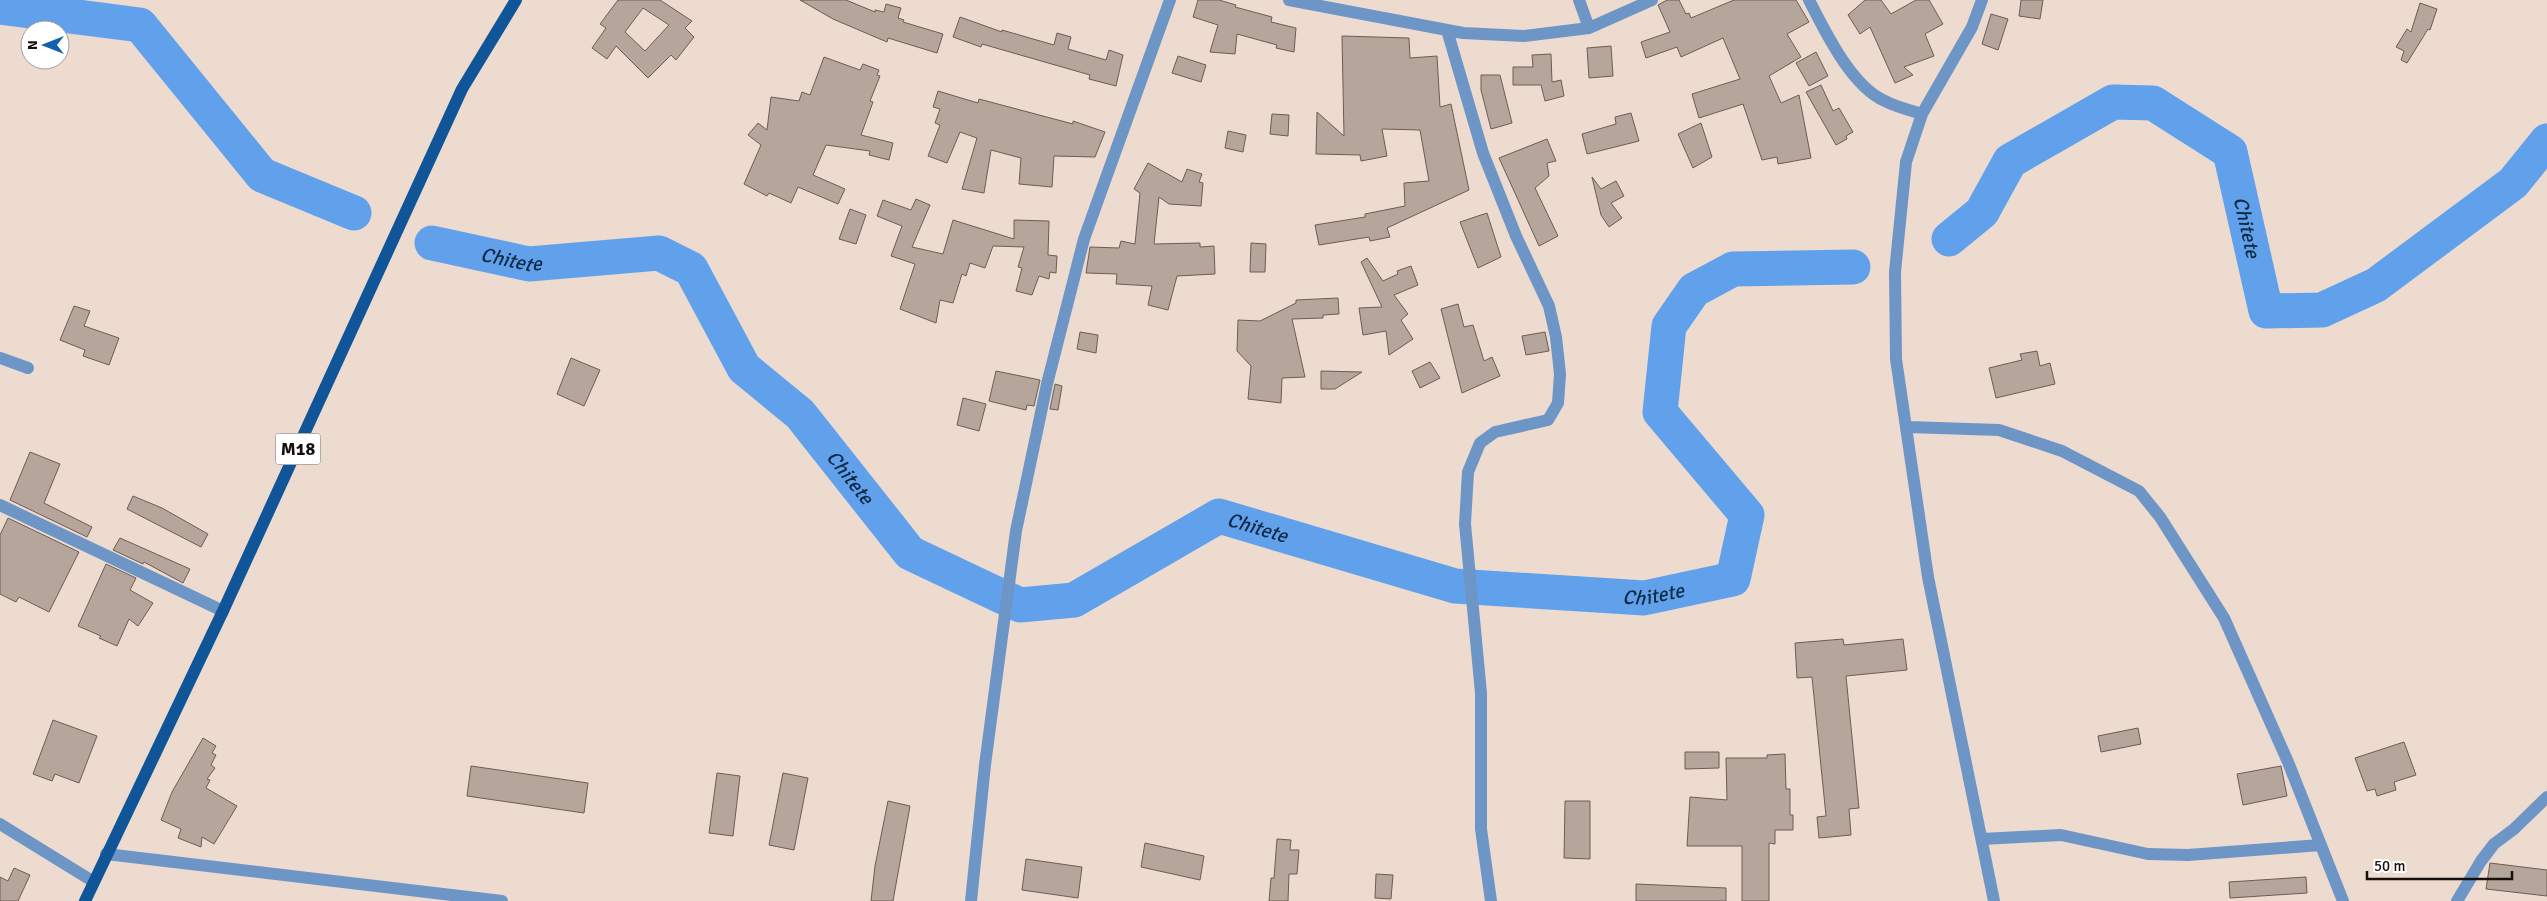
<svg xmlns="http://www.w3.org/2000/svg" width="2547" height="901" font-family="Signika,sans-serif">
	<rect width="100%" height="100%" fill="#eddbd0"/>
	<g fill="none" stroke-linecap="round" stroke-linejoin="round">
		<g stroke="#61a1ec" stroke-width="35">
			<path d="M0,7l140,18 122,150 92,38"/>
			<path id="s1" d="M1949,239l33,-27 28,-51 103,-59 40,1 77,49 36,159 56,-1 54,-25 137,-102 34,-42"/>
			<path id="s2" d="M432,243l97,21 130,-11 32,16 53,99 56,46 110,139 110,52 54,-5 145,-84 236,70 189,12 89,-19 14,-64 -87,-103 9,-86 25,-36 39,-21 120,-2"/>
		</g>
	</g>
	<path fill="#b5a59a" stroke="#6c5d53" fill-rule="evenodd" d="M618,0h42l32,21 -7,7 9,9 -18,23 -5,-5 -23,23 -32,-32 -9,13 -15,-11 14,-20 -6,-4zM643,8l26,17 -24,26 -20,-19z
		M800,0h46l29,12v-2l9,2 2,-8 15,4 -3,10 6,2 -1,2 40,12 -6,19 -49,-15 -1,4 -54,-23z
		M1198,0h21l17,5 -1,2 37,10 -1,5 25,6 -2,24 -18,-4 1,-3 -40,-11 -2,20 -25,-2 8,-27 -25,-8z
		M1667,0h12l7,14 3,-1 2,5 43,-18h62l13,22 -22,12 14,23 -32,19 12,27 18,-8 12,63 -33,6 -1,-7 -15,3 -19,-56 -44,14 -7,-24 48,-15 -17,-41 -42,19 -4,-10 -31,11 -5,-16 29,-10 -12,-27z
		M1865,0h16l10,14 25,-14h13l14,24 -18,10 9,22 -30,11 9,8 -18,8 -25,-56 -10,7 -12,-19z
		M2021,0h22l-3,19 -21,-3z
		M2420,3l17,6 -7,21 -2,-1 -21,34 -6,-3 3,-9 -8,-4 11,-18 4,3z
		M1991,14l17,5 -10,31 -16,-6z
		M960,17l42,15v-2l52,15 3,-12 14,4 -3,12 38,11 3,-10 14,5 -7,31 -27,-7 1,-4 -108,-31 -1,3 -28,-10z
		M1342,36l67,2 1,20 27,-2 3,51 11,-3 18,86 -82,38 3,9 -20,4 -1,-4 -50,8 -4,-20 50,-8v-3l40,-8 -1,-23 25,-2 -9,-51 -38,-1 5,27 -26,5 -1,-6 -44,-1 1,-42 27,24z
		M1611,46l2,30 -24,2 -2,-30z
		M1816,52l12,24 -19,10 -13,-23z
		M1551,54l1,28 9,-2 3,16 -19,5 -4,-16h-28v-18h20l-1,-12z
		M1178,56l28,9 -5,17 -29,-9z
		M824,57l36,13 3,-6 16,6 -2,5 3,1 -10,25 3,1 -12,33 32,8 -4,17 -20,-5 1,-4 -44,-6 -13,30 32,14 -7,15 -40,-17 -7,16 -22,-10 -2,3 -23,-12 17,-39 -13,-10 10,-12 9,7 4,-33 28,4 3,-9 8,3z
		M1481,75h19l12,48 -21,6 -10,-39z
		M1821,85l12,26 6,-3 14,24 -7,4 1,3 -11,6 -30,-53z
		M938,91l40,12 1,-4 94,25v-3l32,11 -10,25 -41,-1 -2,31 -33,-3 2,-26 -30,-8 -7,43 -22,-4 15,-51 -17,-6 -13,31 -19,-7 12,-31 -5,-2 5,-14 -7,-2z
		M1631,113l8,28 -52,13 -5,-20 34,-10 -1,-7z
		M1272,114l17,1 -1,21 -18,-2z
		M1701,123l11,34 -19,11 -15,-34z
		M1228,131l18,4 -3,17 -18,-4z
		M1547,139l9,22 -9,2 2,13 -14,12 23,48 -19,10 -40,-88z
		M1148,163l34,19 5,-13 15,5 -3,8 4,1 -2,23 -32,-2 -10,-7 -5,47 46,-1v4l14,-1 1,28 -38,2 -9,34 -20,-5 4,-19 -36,-2 1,-10 -31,-1 4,-26 29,1 2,-7 14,3 5,-51 -6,-4z
		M1592,177l9,12 15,-8 8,15 -13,7 11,15 -13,9 -8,-12z
		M916,199l14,6 -18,42 31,7 10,-34 61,19v-19l35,1 -1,34 9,1 -1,17 -6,-1 -1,7 -10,-3 -7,19 -16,-4 6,-23 -4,-1 6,-20 -31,-1 -8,22 -15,-5 -4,13 -4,-2 -9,29 -13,-3 -4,23 -36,-14 15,-45 -24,-8 11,-30 -25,-10 6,-16 28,10z
		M850,209l16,6 -10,29 -17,-5z
		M1487,213l14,44 -23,11 -18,-46z
		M1251,243l15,1 -1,28h-15z
		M1367,258l16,23 15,-7 -1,-3 14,-5 7,19 -24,10 14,19 -7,6 12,19 -24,16 -3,-24 -23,4 -4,-27 23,-1 -21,-45z
		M1338,298l1,16 -16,1v3l-31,1 13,58 -23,1 -1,25 -33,-4 3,-33 -14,-15 1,-31 22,1 36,-18v-3z
		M1458,304l6,23 9,-2 11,36 8,-4 8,19 -38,17 -21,-84z
		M74,306l16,5 -6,15 35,12 -10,27 -26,-9 2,-6 -25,-10z
		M1080,332l18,3 -2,18 -19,-4z
		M1545,332l4,19 -23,4 -4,-19z
		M2037,351l3,15 10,-3 5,21 -59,14 -7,-30 33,-8 -2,-6z
		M571,358l29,12 -16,36 -27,-12z
		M1430,362l10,16 -20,10 -8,-17z
		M996,371l44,9 -6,26 -7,-1 -1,5 -37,-9z
		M1321,371l41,1 -27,17h-14z
		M1055,384l7,2 -4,24 -8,-1z
		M963,398l23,6 -7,27 -22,-6z
		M30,452l30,12 -16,39 48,24 -5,10 -77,-37z
		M133,496l29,12 46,26 -7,13 -74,-38z
		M8,518l71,34 -30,60 -30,-15 -3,5 -16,-8v-59z
		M120,538l70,31 -7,14 -39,-21 -1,2 -30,-14z
		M106,564l30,14 -6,12 23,13 -15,23 -9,-7 -12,27 -18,-8 2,-2 -23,-10z
		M1843,639l1,6 59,-6 4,31 -61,6 13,132 -10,1 2,26 -32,3 -2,-21 9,-1 -14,-139 -15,1 -2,-35z
		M53,720l44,16 -18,47 -24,-9 -3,7 -19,-7z
		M2138,728l3,16 -40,8 -3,-16z
		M203,738l13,8 -4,7 4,2 -5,10 4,3 -8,11 3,1 -4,8 31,18 -23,38 -12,-7 -1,10 -23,-9 3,-9 -20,-9 11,-28z
		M2404,742l12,33 -22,7 2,8 -19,6 -2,-7 -8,2 -12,-33z
		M1685,752h34v16l-34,1z
		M1785,754l1,35h4v26h3v15h-18v14l-6,-1v58h-27v-55h-55l3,-49 37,3 -1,-42h41v-3z
		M471,766l117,17 -4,30 -117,-17z
		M2281,766l6,30 -44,9 -6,-31z
		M717,773l23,3 -7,60 -24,-3z
		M783,773l25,5 -14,72 -25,-5z
		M888,801l22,5 -17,95h-22l4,-35z
		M1565,801h25v58l-26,-1z
		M1277,839l14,1 -1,10h9l-2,24h-8l-1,27h-19l2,-23h3z
		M1145,843l59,13 -4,24 -59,-13z
		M1026,859l56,8 -4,31 -56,-8z
		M2490,863l57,7v26l-61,-7z
		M14,868l16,7 -12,26h-18v-24l8,4z
		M1376,874l17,1 -2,24 -16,-1z
		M2306,877l1,16 -77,5 -1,-16z
		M1636,884l90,4v13h-90z"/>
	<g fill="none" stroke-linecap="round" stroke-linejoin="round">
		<path stroke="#6d96c6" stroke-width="12" d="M1289,0l174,33 61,3 65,-8 63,-28
			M1579,0l10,28
			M1809,0c16,31 42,86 76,101 11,6 25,9 37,13
			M1982,0l-10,27 -50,87 -16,48 -11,110 1,87 32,218 66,324
			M1447,30l36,123 33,83 33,70 7,31 4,37 -2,29 -10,17 -53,12 -15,11 -12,29 -3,52 16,169v136l10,72
			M0,358l28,10
			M1908,427l91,3 63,21 77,40 21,26 64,101 64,144 55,139
			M0,505l223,106
			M0,824l94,58
			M1982,839l79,-4 87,19 40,1 133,-10
			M106,854l396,47
			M971,901l14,-136 31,-234 31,-147 37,-145 86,-239
			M2457,901l24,-40 13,-17 20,-15 33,-32"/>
		<path stroke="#159" stroke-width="12" d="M85,901l138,-290 239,-522 54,-89"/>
	</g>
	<g text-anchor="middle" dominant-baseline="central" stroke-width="4.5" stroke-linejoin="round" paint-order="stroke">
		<rect fill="#fff" stroke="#5c5855" stroke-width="1" x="275.5" y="433.5" width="45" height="31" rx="4"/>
		<g font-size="18" font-weight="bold" fill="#16100c">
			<text x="298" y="449">M18</text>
		</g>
		<g font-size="20" font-style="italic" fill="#102b48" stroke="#fff">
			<text stroke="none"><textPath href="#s1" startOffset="428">Chitete</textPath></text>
			<text stroke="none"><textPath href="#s2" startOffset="81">Chitete</textPath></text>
			<text stroke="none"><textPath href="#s2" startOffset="531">Chitete</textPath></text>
			<text stroke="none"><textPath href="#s2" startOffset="1011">Chitete</textPath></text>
			<text stroke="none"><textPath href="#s2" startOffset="1416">Chitete</textPath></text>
		</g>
	</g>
	<g transform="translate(45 45) rotate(270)"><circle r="24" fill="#ffffff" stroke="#a29f9e"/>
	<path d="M0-4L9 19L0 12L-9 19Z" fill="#1262b1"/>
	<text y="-8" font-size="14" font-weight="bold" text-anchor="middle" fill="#16100c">N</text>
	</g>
	<path d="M2367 871v8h145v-8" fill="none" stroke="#16100c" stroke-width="2.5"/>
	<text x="2374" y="871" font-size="15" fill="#16100c" stroke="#ffffff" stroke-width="4" paint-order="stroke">50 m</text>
</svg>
